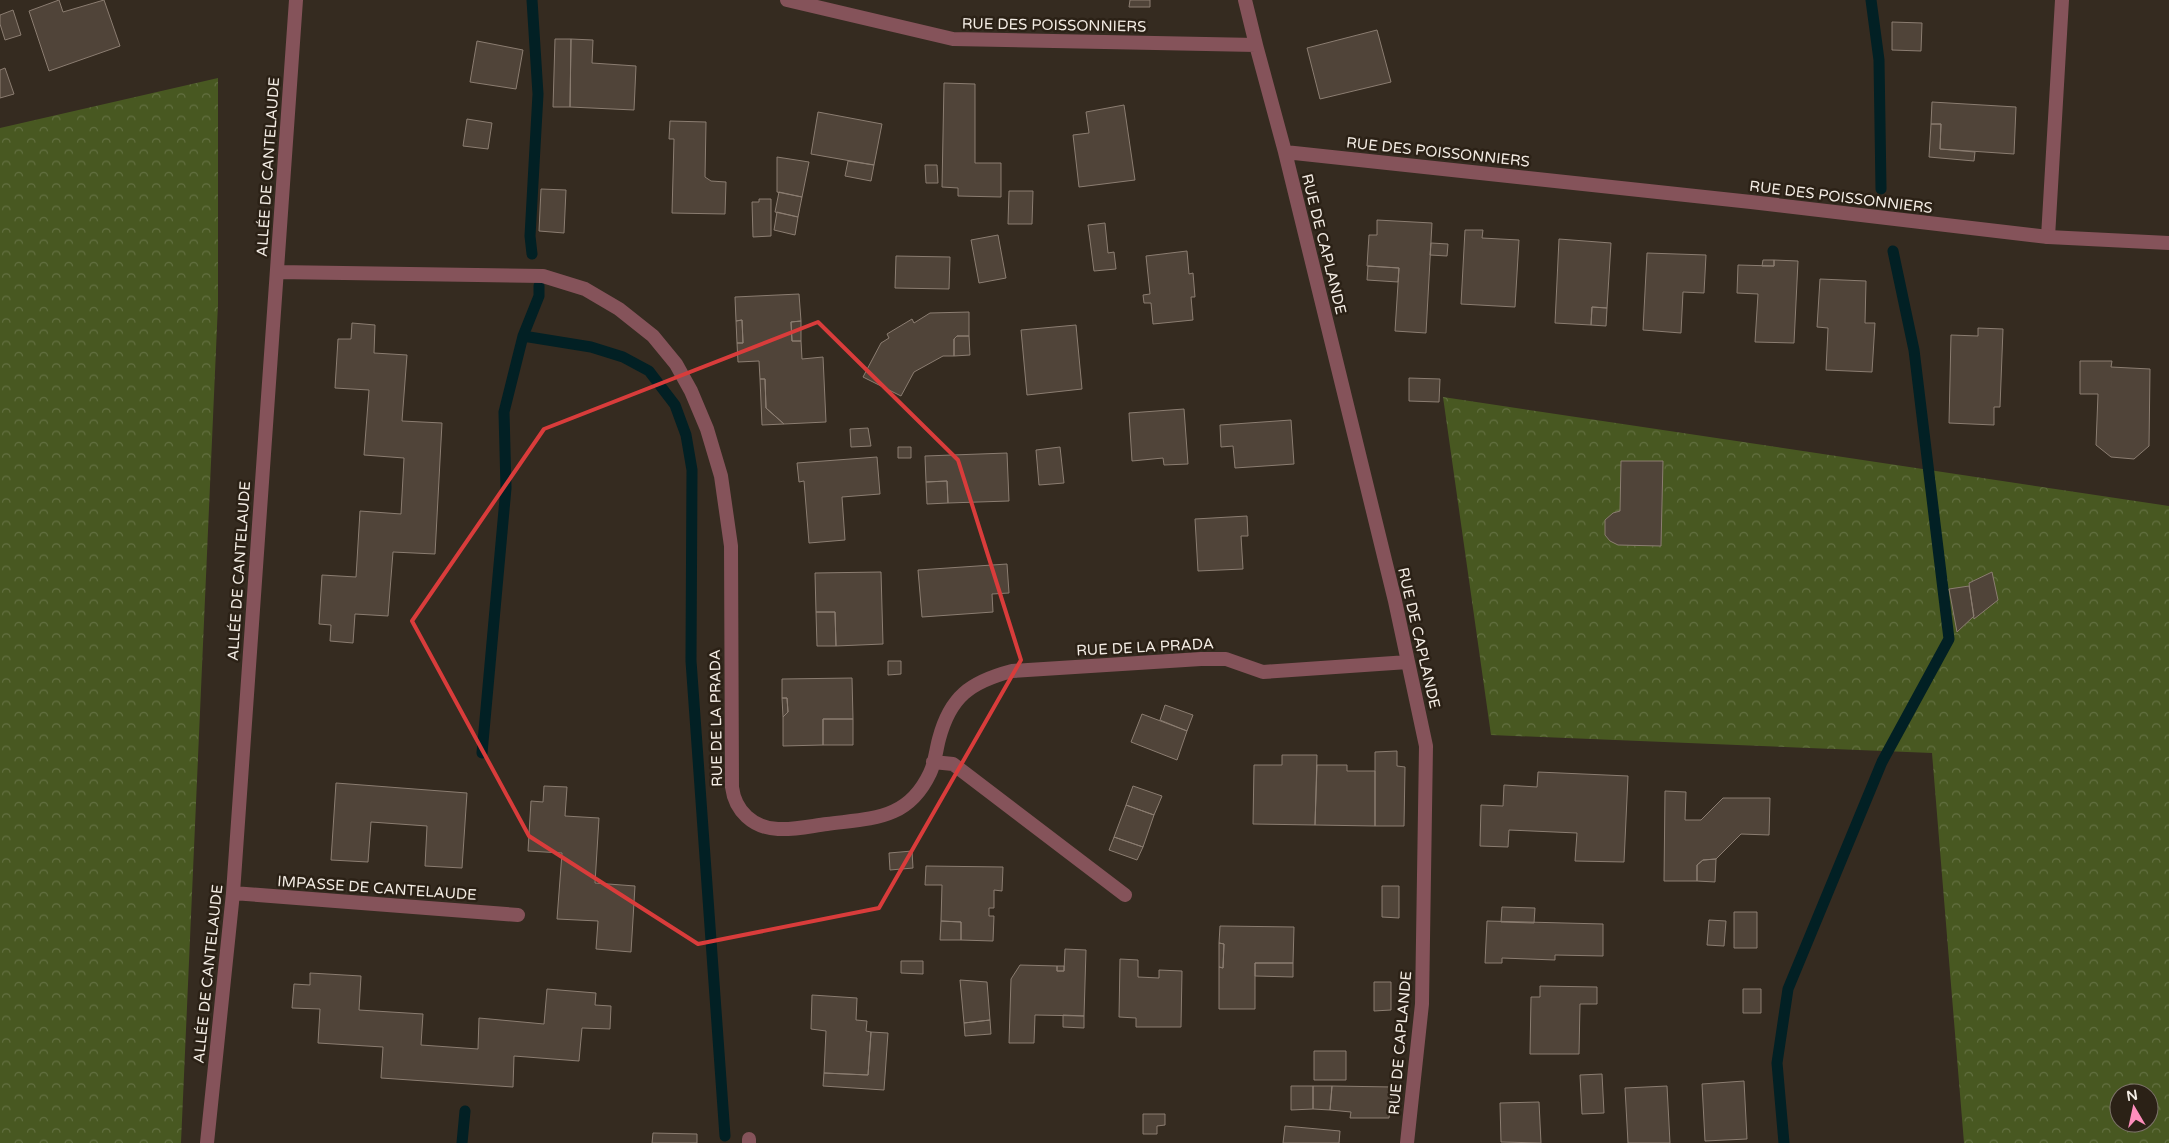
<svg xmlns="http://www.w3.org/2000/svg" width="2169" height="1143" font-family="'Varela Round',sans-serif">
	<defs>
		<pattern id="forest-crowns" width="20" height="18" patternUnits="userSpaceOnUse" patternTransform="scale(1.25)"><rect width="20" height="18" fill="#485821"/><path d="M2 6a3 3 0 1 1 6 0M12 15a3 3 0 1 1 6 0" fill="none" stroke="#637041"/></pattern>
	</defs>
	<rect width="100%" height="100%" fill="#352b20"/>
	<path fill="url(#forest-crowns)" fill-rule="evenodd" d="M218,78v226l-37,839h-181v-1015z
		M1443,397l726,109v637h-205l-32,-390 -441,-18zM2119,1093h30v30h-30z"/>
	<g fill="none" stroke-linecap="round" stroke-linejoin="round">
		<path stroke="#022024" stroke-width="11" d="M1871,0l8,60 2,129
			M532,254l-2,-18 8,-142 -6,-94
			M523,336l68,11 32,10 26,14 26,34 11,30 6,35 -1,191 34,475
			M482,753l24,-265 -2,-76 19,-76 16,-40v-10
			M462,1143l3,-32
			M1784,1143l-7,-80 11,-74 94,-227 67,-123 -35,-289 -21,-99"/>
	</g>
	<path fill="#504439" stroke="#8b7d71" d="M59,0l4,12 41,-12 16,46 -71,25 -20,-60z
		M1130,0h20v7h-21z
		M13,10l8,25 -16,5 -5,-16v-9z
		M1892,22l30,1 -1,28 -29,-1z
		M1377,30l14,52 -71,17 -13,-51z
		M555,39h16l-1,68h-17z
		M571,39l22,1 -1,23 44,3 -2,44 -64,-3z
		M477,41l46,9 -7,39 -46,-7z
		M5,68l9,26 -14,4v-28z
		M944,83l31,1v79h26v34l-43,-1v-8l-16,-1z
		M1932,102l84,5 -2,47 -74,-5 1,-25h-10z
		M1124,105l11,75 -56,7 -6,-52 16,-2 -3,-21z
		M818,112l64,12 -8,41 -63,-11z
		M467,119l25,4 -4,26 -25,-3z
		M670,121l36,1 -1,55 6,4 15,1 -1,32 -53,-1 2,-74h-5z
		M1931,124h10l-1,25 35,3 -1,9 -45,-4z
		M777,157l32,5 -7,35 -25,-5z
		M848,161l26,4 -3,16 -26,-5z
		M925,165h12l1,18h-12z
		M541,189l25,1 -2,43 -25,-2z
		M1009,191h24l-1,33h-24z
		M779,192l23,5 -4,20 -23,-5z
		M759,199h12v37l-18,1 -1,-35h7z
		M777,212l21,5 -3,18 -21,-5z
		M1377,220l55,3 -6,110 -31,-2 4,-63 -32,-2 2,-31h8z
		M1105,223l3,30 6,-1 2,17 -22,2 -6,-46z
		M1465,230h18l-1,8 37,2 -4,67 -54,-3z
		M998,235l8,43 -27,5 -8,-43z
		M1559,239l52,4 -4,65 -15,-1 -1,18 -36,-2z
		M1431,243l17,1 -1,12 -17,-1z
		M1187,251l2,23 4,-1 2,24h-4l2,23 -40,4 -2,-21h-7l-1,-8 7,-1 -4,-38z
		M1647,253l59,2 -2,38 -21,-1 -2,41 -38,-3z
		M896,256l54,1 -1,32 -54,-1z
		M1763,260h11v6h-12z
		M1774,260l24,1 -4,82 -39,-1 3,-48 -21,-1 1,-28 36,1z
		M1368,266l31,2 -1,14 -31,-2z
		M1820,279l46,2 -1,42h10l-3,49 -46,-2 2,-42 -11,-1z
		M799,294l2,27 -10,1 1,19h9l1,18 21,-2 3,65 -42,2 -18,-16 -1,-29h-5l-1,-18 -21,1 -1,-19h6l-1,-23 -6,1 -1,-24z
		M1592,307l15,1 -1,18 -15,-1z
		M969,312v24h-12l-3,3v17h-11l-29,16 -13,24 -38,-19 18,-34 8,-5 -2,-4 25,-15 2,4 16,-10z
		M742,320l1,23h-6l-1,-22z
		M801,321v20h-9l-1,-19z
		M352,323l23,2 -1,28 33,2 -5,66 40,2 -7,131 -42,-2 -5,64 -33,-2 -2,29 -23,-2 1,-16 -12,-1 3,-49 34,2 4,-66 41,3 3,-56 -40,-3 5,-65 -34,-2 3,-49h13z
		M1076,325l6,64 -55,6 -6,-65z
		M1978,328l25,1 -3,78h-6v18l-45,-2 2,-88 27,1z
		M957,336h12l1,19 -16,1v-17z
		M2080,361h32l-1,6 39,2 -1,77 -15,13 -23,-2 -15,-12 2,-51h-18z
		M1409,378l31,1 -1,23 -30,-1z
		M760,379h5l1,29 18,16 -22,1z
		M1184,409l4,55 -24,1 -1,-7 -31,3 -3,-48z
		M1291,420l3,44 -59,4 -2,-22 -12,1 -1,-22z
		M868,428l3,18 -20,1 -1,-18z
		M898,447h13v11h-13z
		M1060,447l4,36 -25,2 -3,-35z
		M1007,453l2,48 -61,2 -1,-22 -21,1 -1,-26z
		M877,457l3,37 -38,3 3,43 -36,3 -5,-62 -5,1 -2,-19z
		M1621,461h42l-2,85 -43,-1 -8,-4 -5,-6v-15l8,-7 7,-2z
		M947,481l1,22 -21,1 -1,-22z
		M1247,516l1,20h-7l2,33 -45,2 -3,-52z
		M1007,564l2,29 -17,1 1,18 -71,5 -4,-47z
		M881,572l2,72 -47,2 -1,-34h-19l-1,-39z
		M1992,572l6,28 -24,19 -5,-36z
		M1969,586l5,30 -17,16 -8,-43z
		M816,612h19l1,34h-19z
		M888,661h13v13l-13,1z
		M852,678l1,41h-30v26l-40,1v-29l5,-5 -1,-14h-5v-19z
		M782,698h5l1,14 -5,5z
		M1165,705l28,10 -6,16 -27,-11z
		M1142,714l45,17 -10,29 -46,-18z
		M823,719h30v26h-30z
		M1397,751v15l8,1 -1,59h-29v-74z
		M1282,755h35l-2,70 -62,-1 1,-59h28z
		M1317,765h30v6h28v55l-60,-1z
		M1538,772l90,4 -4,86 -49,-1 2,-28 -68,-3 -1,17 -28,-1 1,-41 22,1 1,-21 33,2z
		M336,783l131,10 -5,75 -37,-2 2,-40 -56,-4 -3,40 -37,-2z
		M544,786l23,1 -2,29 34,2 -4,65 40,3 -4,66 -35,-3 2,-28 -41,-2 5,-66 -34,-2 3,-50 12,1z
		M1133,786l29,10 -8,19 -28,-10z
		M1665,791l21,1 -1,28h16l22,-22h47l-1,37 -28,-1 -25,25 -13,1 -6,5v16h-33z
		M1126,805l28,10 -11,32 -29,-10z
		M1114,837l29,10 -6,13 -28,-10z
		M912,851l1,17 -23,2 -1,-17z
		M1716,859l-1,23 -18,-1v-16l6,-5z
		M926,866l77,1 -1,24 -8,-1v18h-5v8h5l-1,25 -32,-1v-18l-20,-1 1,-36h-17z
		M1382,886h17v32l-17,-1z
		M1502,907l33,1 -1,15 -33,-1z
		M1734,912h23v36h-23z
		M1709,920l17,1 -2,25 -17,-1z
		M941,921l20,1v18h-21z
		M1487,921l116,3v32l-48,-1v5l-53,-2v5h-17z
		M1220,926l74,1 -1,36h-38v46h-36v-42l4,1 1,-24 -5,-1z
		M1219,943l5,1 -1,24 -4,-1z
		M1065,949l21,1 -2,66 -49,-1 -1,28h-25l2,-64 9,-14 37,1v5h7z
		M1120,959l18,1v17l21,1v-8l23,1 -1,56h-45v-9l-17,-1z
		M901,961h22v13l-22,-1z
		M1255,963h38v14l-38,-1z
		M1057,966h7v5h-7z
		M310,973l51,3 -2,34 64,4 -2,31 57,4 1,-31 65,6 3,-35 49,4 -1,12 16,1 -1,23 -28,-1 -3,33 -65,-5 -1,31 -132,-9 2,-31 -65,-4 2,-34 -28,-1 2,-24 16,1z
		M960,980l27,2 3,38 -26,3z
		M1374,982h17v28l-17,1z
		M1540,986l57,1v17h-17l-1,50h-49l1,-57h9z
		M1743,989h18v24h-18z
		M812,995l45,3 -1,22 11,1 -1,10 5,1 -3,43 -44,-2 2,-42 -15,-2z
		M1063,1015l21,1v12l-21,-1z
		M990,1020l1,14 -26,2 -1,-13z
		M871,1032l17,1 -4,57 -61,-4 1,-13 44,2z
		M1314,1051h32v29h-32z
		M1602,1074l2,39 -22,1 -2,-39z
		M1744,1081l3,58 -42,2 -3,-57z
		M1291,1086h22v23l-22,1z
		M1313,1086h19l-2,24 -17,-1z
		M1332,1086l61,1 -4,31h-39l1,-6 -21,-2z
		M1667,1086l3,57h-42l-3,-55z
		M1539,1102l2,41 -40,-1 -1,-39z
		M1143,1114h22v11l-8,1v8h-14z
		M1285,1126l55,5 -1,12h-56z
		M653,1133l44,1v9h-45z"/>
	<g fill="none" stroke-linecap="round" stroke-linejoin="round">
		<path stroke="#85535a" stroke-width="14" d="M2048,237l14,-237"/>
		<path stroke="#85535a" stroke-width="14" d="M787,0l166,39 303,6 29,107 466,50 297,35 121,6
			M1245,0l11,45
			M1285,152l110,449 31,145 -4,258 -15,139
			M277,272l266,4 42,13 34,20 34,27 23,28 15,27 16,38 14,47 10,70 1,241c3,24 21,41 46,42 16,1 33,-3 49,-5 46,-6 81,-4 103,-51 5,-10 6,-23 9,-34 11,-42 31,-57 73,-68l189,-12h25l37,13 145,-10
			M933,762l20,2 172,131
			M233,893l285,22
			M207,1143l26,-250 63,-893
			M749,1143v-4"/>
	</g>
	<path fill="none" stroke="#d93c3b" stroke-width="4" stroke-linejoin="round" d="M818,322l140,138 63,200 -142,248 -181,36 -169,-108 -117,-215 132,-192z"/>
	<g text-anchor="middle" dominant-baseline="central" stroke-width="5" stroke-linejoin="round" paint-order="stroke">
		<g font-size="15" fill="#f3ece4" stroke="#2b2116">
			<text transform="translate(1054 25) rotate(1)">RUE DES POISSONNIERS</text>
			<text transform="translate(1438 152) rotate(6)">RUE DES POISSONNIERS</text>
			<text transform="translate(268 167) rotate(-86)">ALLÉE DE CANTELAUDE</text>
			<text transform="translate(1841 197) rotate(7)">RUE DES POISSONNIERS</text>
			<text transform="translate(1324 244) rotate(76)">RUE DE CAPLANDE</text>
			<text transform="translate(239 571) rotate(-86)">ALLÉE DE CANTELAUDE</text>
			<text transform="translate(1419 638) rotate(77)">RUE DE CAPLANDE</text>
			<text transform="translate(1145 647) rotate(-3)">RUE DE LA PRADA</text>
			<text transform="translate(716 718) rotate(-91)">RUE DE LA PRADA</text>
			<text transform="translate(377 888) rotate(4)">IMPASSE DE CANTELAUDE</text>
			<text transform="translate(208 974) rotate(-84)">ALLÉE DE CANTELAUDE</text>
			<text transform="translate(1400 1043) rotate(-85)">RUE DE CAPLANDE</text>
		</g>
	</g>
	<g transform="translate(2134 1108) rotate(351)"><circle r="24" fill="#2b2116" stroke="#7b7268"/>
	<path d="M0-4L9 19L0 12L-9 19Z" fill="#fe8ebc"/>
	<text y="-8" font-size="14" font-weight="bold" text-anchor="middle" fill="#f3ece4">N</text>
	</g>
</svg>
